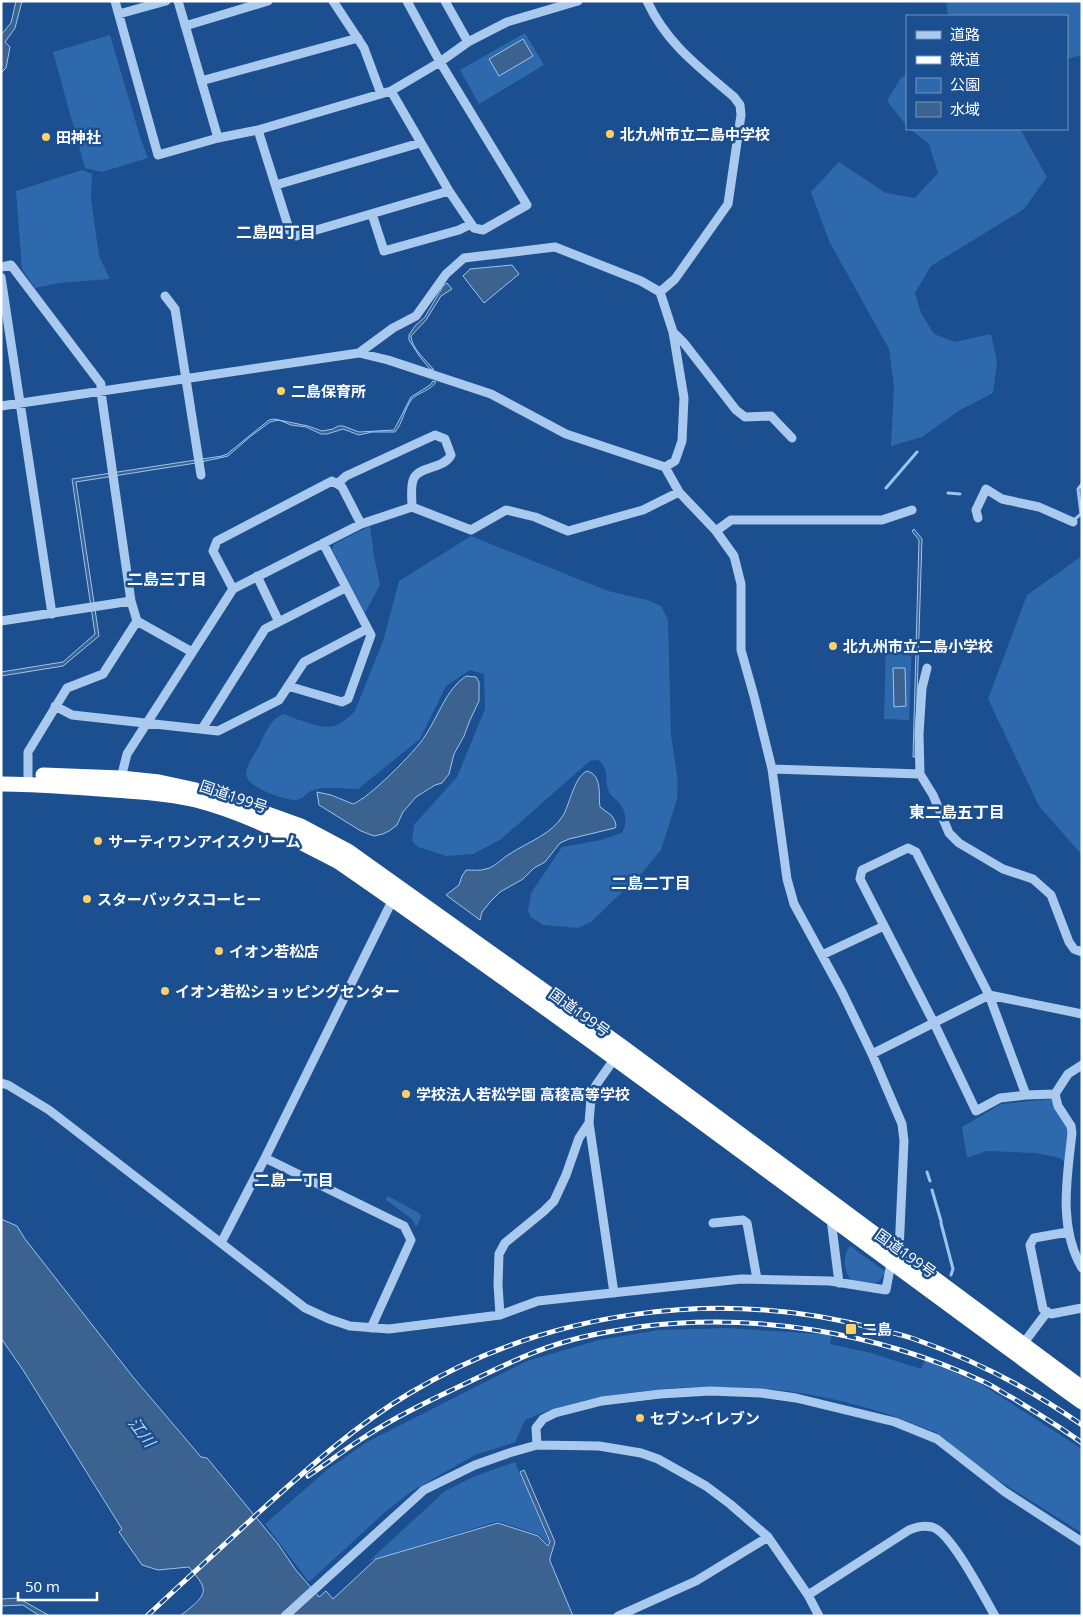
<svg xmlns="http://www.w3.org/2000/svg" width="1083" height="1617" font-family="'Open Sans','Noto Sans JP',sans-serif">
	<rect width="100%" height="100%" fill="#1b4f8f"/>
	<path fill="#2e69ad" d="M946,1h136v54l-15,4v-43h-119z
		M525,33l19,32 -65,39 -19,-34z
		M110,35l31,105 7,18 -46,14 -17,-4 -32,-116z
		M907,74v52l-20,-25 13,-22z
		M910,129h110l27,48 -23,32 -93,57 -16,27 6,20 13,21 21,8 36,-8 6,28 -4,31 -33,17 -38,27 -31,9 3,-60 -5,-37 -60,-108 -18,-49 28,-30 47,31 29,5 23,-25 -9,-29z
		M82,170l10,4 -1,25 8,57 11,23 -51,4 -24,5 -13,-19 -6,-78z
		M370,526l4,30 6,29 -15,28 -33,-64 2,-5z
		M471,536l137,55 39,9 14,6 7,14 3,115 7,47 -1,17 -16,51 -18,22 -52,50 -13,6 -35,-3 -12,-8 -3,-6 3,-18 31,-46 39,-7 21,-7c5,-9 5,-20 -2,-29 -4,-6 -10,-7 -12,-15 -4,-14 2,-16 -9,-29l-9,1 -90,79 -27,14 -27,2 -28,-9 -6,-6 2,-16 43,-48 28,-68 -1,-35 -14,-4 -24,16 -26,53 -62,50c-14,0 -34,-4 -47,2 -6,3 -9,9 -16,9 -12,0 -49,-13 -49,-26 0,-9 9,-20 13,-28 6,-12 12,-29 26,-32 7,4 15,6 23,9 21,7 31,5 47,-12l29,-73 15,-57z
		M1082,556v299l-43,-49 -51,-107 39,-104z
		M886,641l26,1 -3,78 -25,-1z
		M1052,1099l18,35 -4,29 -6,-5 -24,-5 -49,-2 -20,7 -5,-31 39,-23z
		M388,1196l31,17 2,4 -4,9 -2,-1 -2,-5 -28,-21z
		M850,1246l36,26 -7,9 -4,2 -23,-2c-8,-8 -10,-26 -2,-35z
		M728,1328l104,7 -2,9 41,9 50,16 4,-9 56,24 101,65v84l-102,-64 -36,-31 -9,-6c-21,-8 -42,-17 -64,-23 -31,-9 -72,-18 -104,-20 -68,-5 -137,-1 -203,17 -14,3 -27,9 -39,14l-10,22 -40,13 -63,36 -28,22 -75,69 -44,-58 62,-54 40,-28 160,-81 72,-21 60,-10z
		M515,1462l34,80 -1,2 -9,-9 -41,-14 -129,40 76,-70 30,-15z"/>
	<path fill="#3c6290" stroke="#9cc4f0" d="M16,1h6l-7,27 -10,14 5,5 -4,21 -5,5v-38l10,-12z
		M523,39l10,17 -34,20 -10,-17z
		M512,265l7,9 -35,29 -21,-27 7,-7z
		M447,283l5,6 -11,7 -15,24 -15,16c1,13 15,24 23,34l-4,-1 -10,-12 -11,-17v-5l6,-9 10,-9 18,-31z
		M433,381l3,1c-6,9 -17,10 -24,17 -8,10 -9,24 -17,33h-23l-13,3 -16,-6 -16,5h-6l-15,-7 -15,-2 -12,-5 -5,1 -4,1 -19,14 -23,20 -4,1 -28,6 -120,19 23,154 -36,30 -62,10v-4l62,-10 32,-28 -23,-155 150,-23 5,-2 42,-34 5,-1 34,7 14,5 11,-2 5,-3h5l16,6 35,-2 17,-33 19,-12z
		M914,529l8,10 -7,218h-2l6,-217 -7,-9z
		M893,668h12l1,38 -12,1z
		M466,676l10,1 3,5v19l-9,19 -6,16 -10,18 -5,20 -7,9 -7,2 -19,12 -13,15 -6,13 -8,6 -6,3 -9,2 -13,-5 -42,-26 -2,-13 14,3 22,9c15,-5 63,-53 72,-68 13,-19 21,-47 41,-60z
		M587,771c16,5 11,23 13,36l11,8 4,6 1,5 -1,2 -46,11 -9,4 -15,19 -11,6 -11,11 -23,13 -9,9 -9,11 -2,8 -34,-25 13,-10 3,-9 4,-6c7,0 14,1 20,-1 9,-2 14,-9 22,-14 19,-13 44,-20 56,-41 6,-12 11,-38 23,-43z
		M1,1219l16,7 8,13 108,138 68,80 6,1 71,86 17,25 24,28 7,-6 7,8 43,-40 122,-36 40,13 10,10 2,-4 -30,-70 4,-2 31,72 -5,16v3l23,55h-393c7,-6 26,-18 23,-28 -1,-7 -10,-15 -14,-21l-31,3 -16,-5 -23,-33 3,-3 -99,-159 -22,-32z
		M18,1598l32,18h-10l-17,-11 -22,1v-7z"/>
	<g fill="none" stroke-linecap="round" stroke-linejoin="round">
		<path stroke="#9cc4f0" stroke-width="3" d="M886,488l31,-36
			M948,493l12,1
			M1075,519l6,-5 -3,-25 4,-5
			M927,1172l3,9
			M932,1190l9,31
			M941,1223l12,46 -2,6"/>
		<path stroke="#a9c9ee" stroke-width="9" d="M115,1l43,154 60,-17 40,-8 133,-39 49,-29 28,-20 39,-20 71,-21
			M178,1l40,137
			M333,1l31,47 17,46
			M445,1l23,41
			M647,1c20,43 52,66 87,96l6,8 1,10 -13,89 -53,75 -15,13
			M119,14l47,-13
			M185,26l83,-25
			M201,81l157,-43
			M391,91l58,100 25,37 9,2 44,-25 -87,-143 -33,-61
			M258,130l32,102 6,4 153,-45
			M276,185l144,-42
			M372,214l12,37 75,-21 12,-6
			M1,267l10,-2 90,119v8l30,209 6,20 -34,53 -36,14 -39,64v32
			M1,277l51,337
			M165,296l10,13 26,166
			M673,332l11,11 52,67 9,7 26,-1 21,22
			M359,353l34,-25 23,-12 30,-42 18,-16 91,-11 86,34 19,11 13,40 11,66 -2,43 -7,20 -10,6
			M1,406l358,-53 29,7 103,34 75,40 99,33 14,25 37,39 18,25 7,28v66l13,46 18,73 15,110 7,25 48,88 30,62 30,70 2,17 -5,110 -8,12 -5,27 -56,-9 -89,-2 -203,22 -38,14 -111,14 -39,-3 -21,-7 -24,-11 -256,-198 -41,-25 -7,-2
			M337,484l9,-8 89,-41 10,4 6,16c-7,14 -31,11 -37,23 -4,7 -2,20 -2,29
			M978,518l-2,-8 10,-21 16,10 37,8 34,15
			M716,531l15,-11h151l30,-10
			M257,576l22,46
			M233,589l-20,-38 4,-10 115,-60 10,6 19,37
			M1,621l130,-20
			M137,621l55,31
			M927,668l-5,20 -3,46 1,40 13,21 16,38 10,10 44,26 30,10 18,16 18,47 5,7 8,3
			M288,686l54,16 6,-3 23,-64 -48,-92
			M55,706l17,9 146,16 61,-31 25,-38 63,-33
			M202,729l63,-100 80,-41
			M772,769l148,5
			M121,778l6,-24 106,-165 128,-65 51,-17 59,23 35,-20 29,7 33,14 75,-21 36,-18
			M822,955l62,-29
			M872,1054l117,-59 93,19
			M1082,1065l-14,9 -13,20 3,12 13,20 1,7c-5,45 -14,94 10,135
			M1026,1095l-37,-100 -73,-143 -8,-4 -46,22 -2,9 74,144 42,88 24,-13 26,-3 29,-1
			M265,1158l139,68 7,14 -40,88
			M831,1219l8,64
			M713,1223l30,-3 4,3 10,56
			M1068,1232l-34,6 -4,7 13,64 8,5 31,-6
			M221,1243l44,-85 129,-261
			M614,1293l-25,-170 2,-25 5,-13 19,-27
			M500,1315l-2,-30 1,-31 6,-11 39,-32 10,-10 12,-26 13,-37 10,-15
			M1023,1344l24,-32
			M537,1445l-1,-17 7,-9 12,-6 47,-12 58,-7 50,-3 51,2 35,5 99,24 42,17 68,53 77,50
			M808,1595l101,-65c8,-3 14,-5 23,-3 19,5 52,70 63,89
			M285,1616l139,-126 51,-25 34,-12 28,-8 62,1 42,7 17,6 48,27 24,18 38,33 40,58 11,21
			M618,1616l78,-35 72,-44"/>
		<path stroke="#fff" stroke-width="15" d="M43,775l78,3 38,4 37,8
			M1,784c33,0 66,3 100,5 31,2 64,4 95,11 51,13 97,38 143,62 252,174 495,360 743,540
			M228,800l73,26 47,25 276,197 458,340"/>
		<g stroke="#fff" stroke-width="5">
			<path id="rail" d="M308,1476c18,-12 36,-26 55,-38 35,-23 74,-41 112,-59 30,-14 60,-29 93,-38 22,-7 46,-10 70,-14 117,-15 237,5 344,54 10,4 19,11 29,16 24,15 48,29 71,46
				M147,1616c36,-34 73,-67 109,-101 49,-44 97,-88 154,-122 139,-83 310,-106 466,-64 13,3 28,6 41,11 57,20 115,50 165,85"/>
		</g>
		<use href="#rail" stroke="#1b4f8f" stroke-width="3" stroke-dasharray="9" stroke-linecap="butt"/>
	</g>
	<g fill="#ffd166" stroke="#1b4f8f" stroke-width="2">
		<circle cx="610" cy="134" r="5"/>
		<circle cx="46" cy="137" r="5"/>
		<circle cx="281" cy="391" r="5"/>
		<circle cx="833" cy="646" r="5"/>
		<circle cx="98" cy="841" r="5"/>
		<circle cx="87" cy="899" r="5"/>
		<circle cx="219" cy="951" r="5"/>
		<circle cx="165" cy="991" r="5"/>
		<circle cx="406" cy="1094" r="5"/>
		<rect x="845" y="1323" width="12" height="12" rx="2.5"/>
		<circle cx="640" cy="1418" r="5"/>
	</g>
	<g text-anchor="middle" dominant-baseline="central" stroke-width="5" stroke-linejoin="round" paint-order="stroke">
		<g font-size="15" font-weight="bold" fill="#fff" stroke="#1b4f8f" text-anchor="start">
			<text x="620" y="134">北九州市立二島中学校</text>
			<text x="56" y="137">田神社</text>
			<text x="291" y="391">二島保育所</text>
			<text x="843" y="646">北九州市立二島小学校</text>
			<text x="108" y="841">サーティワンアイスクリーム</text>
			<text x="97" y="899">スターバックスコーヒー</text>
			<text x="229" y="951">イオン若松店</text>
			<text x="175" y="991">イオン若松ショッピングセンター</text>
			<text x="416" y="1094">学校法人若松学園 高稜高等学校</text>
			<text x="862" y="1329">二島</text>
			<text x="650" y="1418">セブン-イレブン</text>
		</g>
		<g font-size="15" fill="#fff" stroke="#1b4f8f">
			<text transform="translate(234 796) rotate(19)">国道199号</text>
			<text transform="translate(580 1012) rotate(36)">国道199号</text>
			<text transform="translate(906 1253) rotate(36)">国道199号</text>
		</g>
		<g font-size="16" font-weight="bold" fill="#fff" stroke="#1b4f8f">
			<text x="276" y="232">二島四丁目</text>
			<text x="167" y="579">二島三丁目</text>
			<text x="957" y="812">東二島五丁目</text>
			<text x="651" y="883">二島二丁目</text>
			<text x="294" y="1180">二島一丁目</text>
		</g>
		<g font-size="16" font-style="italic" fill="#b5d3f5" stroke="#1b4f8f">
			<text transform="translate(142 1432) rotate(53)">江川</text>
		</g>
	</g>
	<rect width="1083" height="1617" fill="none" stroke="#ffffff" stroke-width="5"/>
	<rect x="906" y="15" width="162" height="115" fill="#1b4f8f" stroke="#7695bc"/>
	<rect x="916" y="31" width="25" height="8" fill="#a9c9ee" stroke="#7695bc"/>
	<text x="950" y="40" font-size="15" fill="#ffffff">道路</text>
	<rect x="916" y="56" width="25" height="8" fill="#ffffff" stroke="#7695bc"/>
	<text x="950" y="65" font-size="15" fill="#ffffff">鉄道</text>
	<rect x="916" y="78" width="25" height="15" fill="#2e69ad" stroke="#7695bc"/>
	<text x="950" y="90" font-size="15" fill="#ffffff">公園</text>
	<rect x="916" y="102" width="25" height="15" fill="#3c6290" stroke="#7695bc"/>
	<text x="950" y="115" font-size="15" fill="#ffffff">水域</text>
	<path d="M18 1592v8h79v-8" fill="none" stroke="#ffffff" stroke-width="2.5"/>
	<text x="25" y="1592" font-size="15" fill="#ffffff" stroke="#1b4f8f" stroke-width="4" paint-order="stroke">50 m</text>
</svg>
